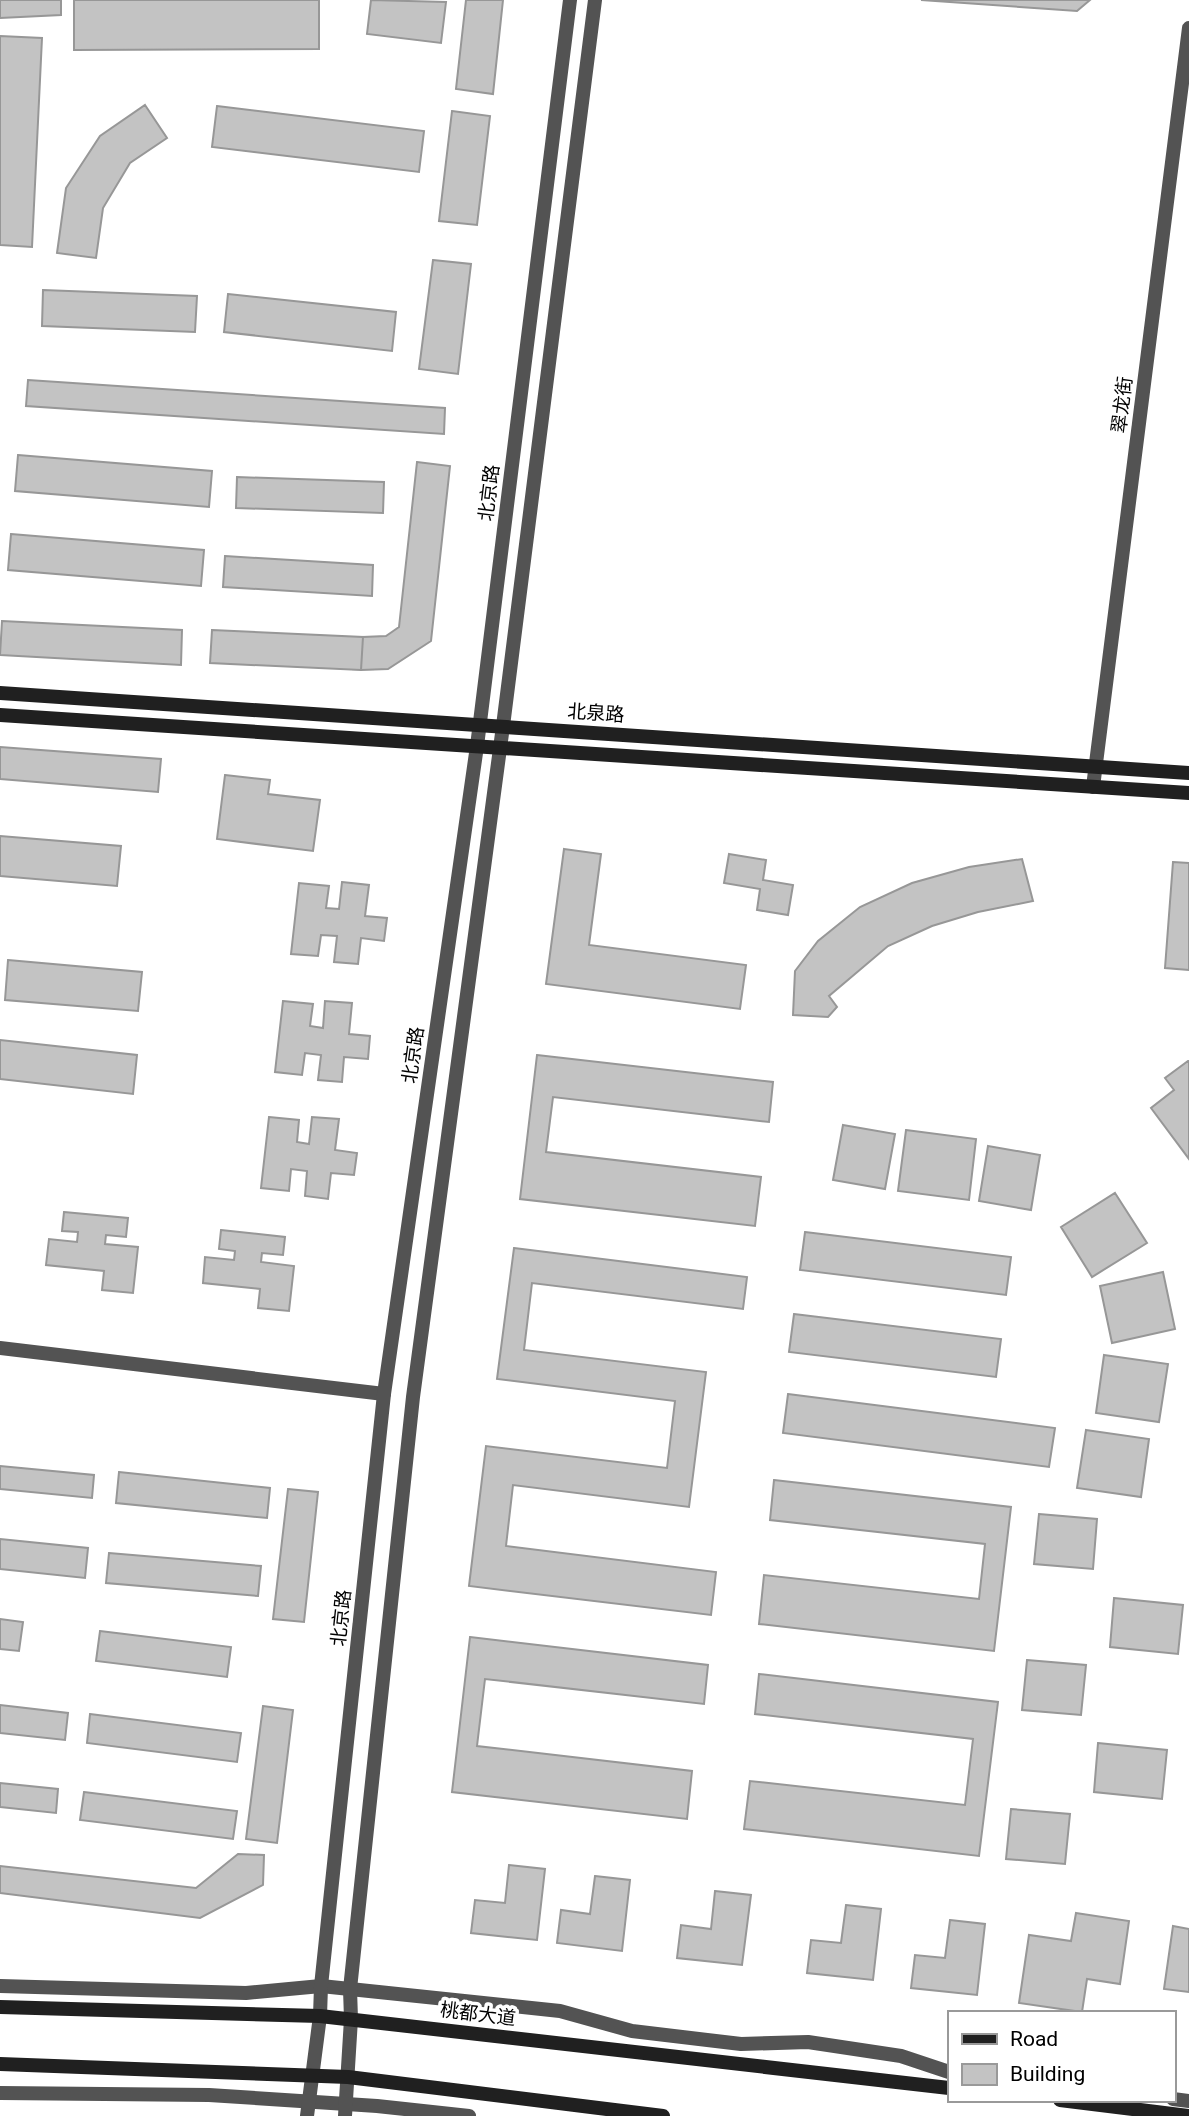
<svg xmlns="http://www.w3.org/2000/svg" width="1189" height="2116" font-family="Roboto,'Noto Sans SC',sans-serif">
	<rect width="100%" height="100%" fill="#fff"/>
	<path fill="#c3c3c3" stroke="#979797" stroke-width="2" d="M0,0h61v15l-61,3z
		M74,0h245v49l-245,1z
		M371,0l75,2 -5,41 -74,-9z
		M466,0h37l-10,94 -37,-5z
		M921,0h169l-13,11z
		M0,36l42,2 -10,209 -32,-2z
		M145,105l22,33 -37,25 -27,45 -7,50 -39,-5 9,-65 34,-52z
		M217,106l207,25 -5,41 -207,-25z
		M452,111l38,5 -13,109 -38,-4z
		M433,260l38,4 -13,110 -39,-5z
		M43,290l154,6 -2,36 -153,-6z
		M228,294l168,18 -4,39 -168,-19z
		M28,380l417,28 -1,26 -418,-28z
		M18,455l194,16 -3,36 -194,-16z
		M417,462l33,4 -19,175 -43,28 -27,1 2,-33 23,-1 13,-9z
		M237,477l147,5 -1,31 -147,-5z
		M11,534l193,16 -3,36 -193,-16z
		M225,556l148,9 -1,31 -149,-9z
		M2,621l180,9 -1,35 -181,-10z
		M212,630l151,7 -2,33 -151,-7z
		M0,747l161,12 -3,33 -158,-13z
		M225,775l45,5 -2,14 52,6 -7,51 -96,-12z
		M0,836l121,10 -4,40 -117,-10z
		M564,849l37,5 -12,91 157,20 -6,44 -194,-25z
		M729,854l37,6 -3,20 30,5 -5,30 -31,-5 3,-21 -36,-6z
		M1022,859l11,42 -55,11 -46,14 -44,20 -59,50 8,11 -9,10 -35,-2 2,-44 23,-30 42,-34 52,-24 57,-16z
		M1173,862l16,1v107l-24,-2z
		M342,882l27,3 -4,31 22,2 -3,23 -23,-3 -3,26 -24,-2 3,-26 -16,-1 -3,21 -27,-2 8,-71 30,3 -3,22 13,1z
		M8,960l134,12 -4,39 -133,-11z
		M283,1001l30,3 -3,22 13,2 2,-27 27,2 -3,31 21,2 -2,23 -24,-2 -2,25 -24,-2 3,-25 -16,-2 -3,22 -27,-3z
		M0,1040l137,15 -4,39 -133,-15z
		M537,1055l236,27 -4,40 -216,-25 -7,55 215,25 -6,49 -235,-27z
		M1188,1061h1v98l-38,-51 23,-18 -9,-12z
		M269,1117l30,3 -2,22 12,2 3,-27 27,2 -4,31 22,3 -3,22 -23,-2 -3,26 -23,-3 2,-25 -16,-2 -2,22 -28,-3z
		M843,1125l52,9 -10,55 -52,-9z
		M906,1130l70,9 -7,61 -71,-9z
		M988,1146l52,9 -9,55 -52,-9z
		M1115,1193l32,50 -55,34 -31,-50z
		M64,1212l64,6 -2,19 -20,-2 -1,9 33,3 -5,46 -31,-3 2,-19 -58,-6 3,-26 28,3 1,-10 -16,-1z
		M221,1230l64,7 -2,18 -21,-2 -1,9 33,4 -5,45 -31,-3 2,-19 -57,-6 2,-26 29,3 1,-9 -16,-2z
		M805,1232l206,25 -5,38 -206,-25z
		M514,1248l233,29 -4,32 -211,-26 -8,67 182,22 -17,135 -176,-22 -7,61 210,26 -5,43 -242,-29 17,-140 181,22 8,-67 -178,-22z
		M1163,1272l12,57 -63,14 -12,-57z
		M794,1314l207,25 -5,38 -207,-25z
		M1104,1355l64,9 -9,58 -63,-9z
		M788,1394l267,34 -6,39 -266,-34z
		M1086,1430l63,9 -8,58 -64,-9z
		M0,1466l94,9 -2,23 -92,-9z
		M119,1472l151,16 -3,30 -151,-15z
		M774,1480l237,27 -17,144 -235,-27 5,-49 215,24 6,-55 -215,-24z
		M288,1489l30,3 -14,130 -31,-3z
		M1039,1514l58,5 -4,50 -59,-5z
		M0,1539l88,9 -3,30 -85,-9z
		M109,1553l152,13 -3,30 -152,-13z
		M1114,1598l69,7 -5,49 -68,-7z
		M0,1619l23,3 -4,29 -19,-2z
		M100,1631l131,16 -4,30 -131,-16z
		M470,1637l238,28 -4,39 -219,-25 -8,67 215,25 -5,48 -235,-27z
		M1027,1660l59,5 -5,50 -59,-5z
		M759,1674l239,28 -19,154 -235,-27 6,-48 215,24 8,-66 -218,-25z
		M0,1705l68,8 -3,27 -65,-7z
		M263,1706l30,4 -16,133 -31,-4z
		M90,1714l151,19 -4,29 -150,-19z
		M1098,1743l69,7 -5,49 -68,-7z
		M0,1783l58,6 -2,24 -56,-6z
		M84,1792l153,19 -4,28 -153,-19z
		M1011,1809l59,5 -5,50 -59,-5z
		M238,1854l26,1 -1,30 -63,33 -200,-25v-27l196,22z
		M509,1865l36,4 -8,71 -66,-7 4,-33 30,3z
		M595,1876l35,4 -8,71 -65,-8 4,-33 29,4z
		M715,1891l36,4 -9,70 -65,-7 4,-33 30,4z
		M846,1905l35,4 -8,71 -66,-7 4,-33 30,3z
		M1076,1913l53,8 -9,63 -33,-5 -5,33 -63,-9 10,-68 42,6z
		M950,1920l35,4 -8,71 -66,-7 4,-33 30,3z
		M1173,1926l16,3v63l-25,-3z"/>
	<g fill="none" stroke-linecap="round" stroke-linejoin="round">
		<path stroke="#535353" stroke-width="14" d="M1093,787l96,-759
			M0,1348l384,46
			M0,1986l246,7 75,-7 29,3 210,22 72,20 109,13 67,-2 93,14 48,16
			M0,2093l209,2 168,11 92,10
			M1173,2099l16,2"/>
		<path stroke="#535353" stroke-width="14" d="M307,2116l13,-100 1,-30 63,-592 93,-648 93,-746
			M345,2116l6,-97 -1,-30 63,-592 90,-671 92,-726"/>
		<path stroke="#202020" stroke-width="14" d="M0,693l1189,80
			M0,715l1189,78
			M0,2007l320,9 629,72
			M0,2064l348,13 315,39
			M1060,2100l129,16"/>
	</g>
	<g text-anchor="middle" dominant-baseline="central" stroke-width="7" stroke-linejoin="round" paint-order="stroke">
		<g font-size="19" fill="#000" stroke="#fff">
			<text transform="translate(1122 405) rotate(-83)">翠龙街</text>
			<text transform="translate(489 493) rotate(-83)">北京路</text>
			<text transform="translate(596 713) rotate(4)">北泉路</text>
			<text transform="translate(413 1055) rotate(-82)">北京路</text>
			<text transform="translate(341 1618) rotate(-84)">北京路</text>
			<text transform="translate(478 2014) rotate(7)">桃都大道</text>
		</g>
	</g>
	<rect x="948" y="2011" width="228" height="91" fill="#ffffff" stroke="#999999" stroke-width="2"/>
	<rect x="962" y="2034" width="35" height="10" fill="#202020" stroke="#999999" stroke-width="2"/>
	<text x="1010" y="2046" font-size="21" fill="#000000">Road</text>
	<rect x="962" y="2064" width="35" height="21" fill="#c3c3c3" stroke="#999999" stroke-width="2"/>
	<text x="1010" y="2081" font-size="21" fill="#000000">Building</text>
</svg>
